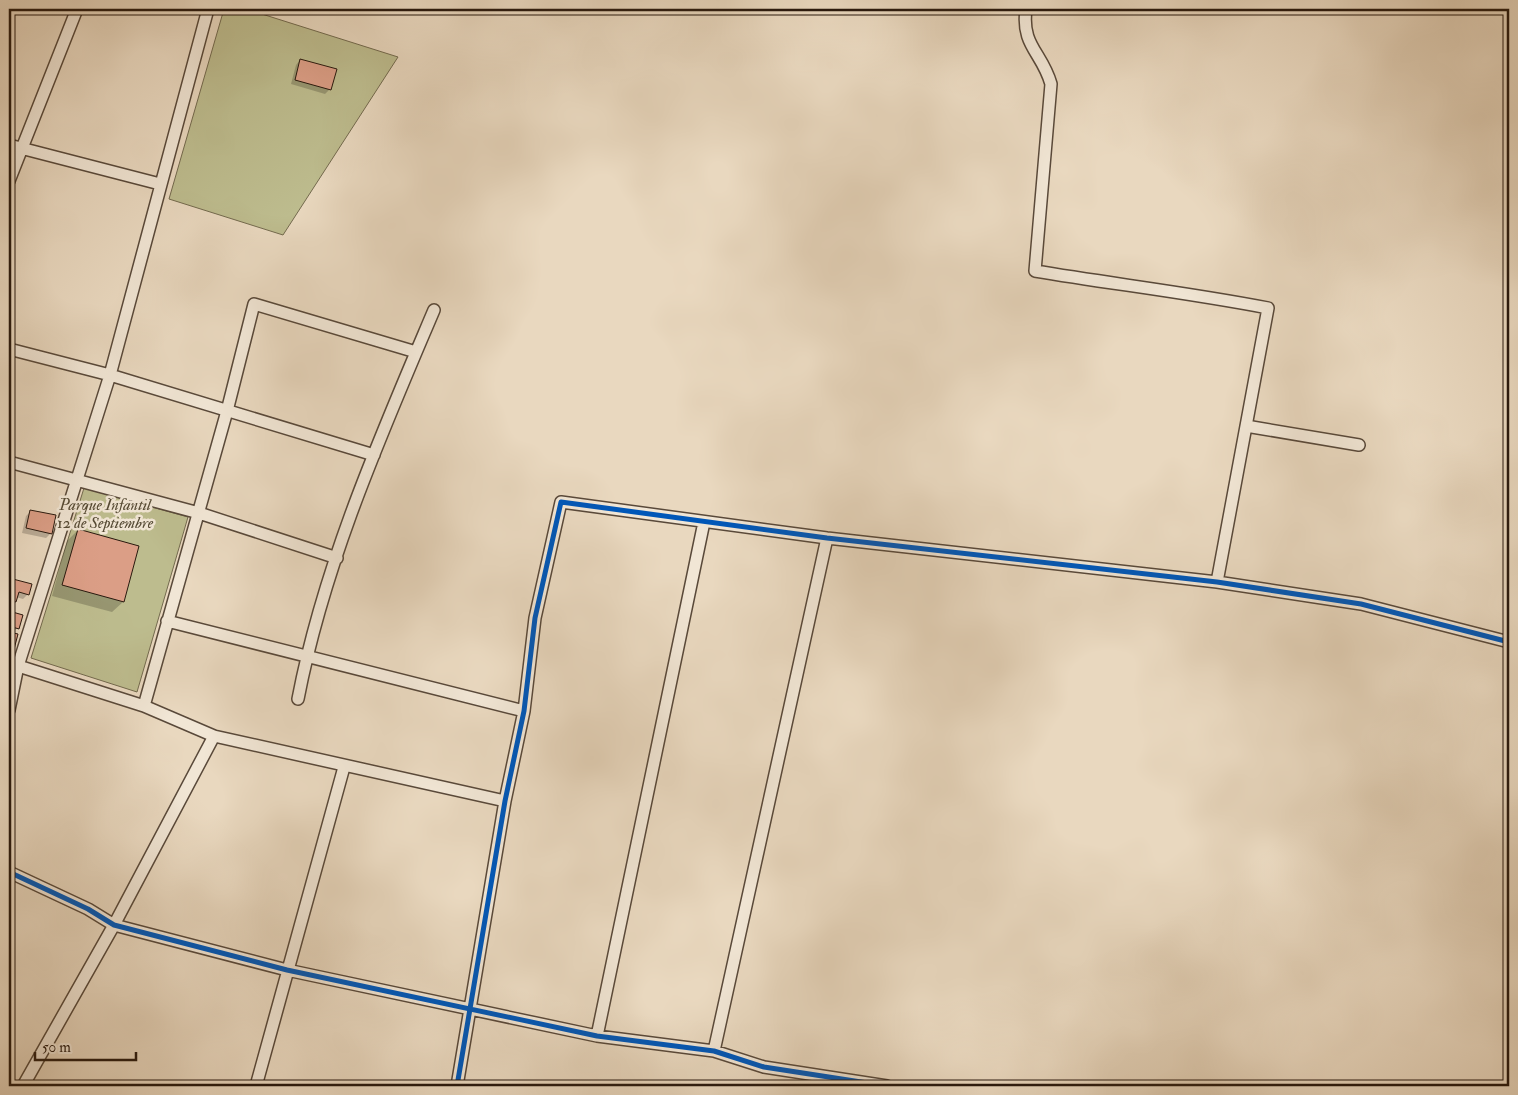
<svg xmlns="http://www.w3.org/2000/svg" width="1518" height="1095" font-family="'IM FELL Double Pica',serif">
	<rect width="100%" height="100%" fill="#e9d8bf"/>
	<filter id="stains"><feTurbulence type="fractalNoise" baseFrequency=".004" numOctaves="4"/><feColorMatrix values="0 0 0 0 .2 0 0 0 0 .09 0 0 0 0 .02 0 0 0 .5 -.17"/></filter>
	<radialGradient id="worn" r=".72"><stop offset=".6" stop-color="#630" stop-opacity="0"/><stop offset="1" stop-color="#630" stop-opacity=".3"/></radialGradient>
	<path fill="#bdbc8e" stroke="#736a4e" d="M224,9h22l152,48 -115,178 -114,-36z
		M84,488l104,29 -51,175 -106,-34z"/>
	<path fill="#0003" d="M300,60l30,29 -5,5 -34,-10 5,-19z
		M31,511l20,22 -5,5 -24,-5 4,-17z
		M78,530l60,17 -15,55 -11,10 -60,-16 15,-55z
		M9,579l21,6 -2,9 -5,5 -7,-2 -6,9z
		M9,612l12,3 -4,13 -5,6 -1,22 -2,2z"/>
	<path fill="#db9e86" stroke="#29190e" d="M300,59l37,10 -6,21 -36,-10z
		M30,510l26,5 -4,19 -26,-6z
		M78,529l61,17 -15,56 -62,-17z
		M9,578l23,6 -3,11 -10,-3 -3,10 -7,-2z
		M9,611l14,4 -4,14 -10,-3z
		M9,632l9,2 -6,23 -3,-1z"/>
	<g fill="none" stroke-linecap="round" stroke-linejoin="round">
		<g stroke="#59493a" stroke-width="14">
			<path id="minor" d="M1026,9c-5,37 16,43 25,75l-16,187c78,13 156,22 233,37l-51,274
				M9,145l151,39
				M9,181l68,-172
				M9,349l101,26 264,80
				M1246,426l113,19
				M9,462l190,51 138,45
				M167,621l357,90
				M9,663l135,43 70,30
				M298,699c26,-135 83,-264 136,-389
				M144,706l83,-295 27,-107 162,48
				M9,710l9,-44 92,-291 98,-366
				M9,872l79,37 26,16 173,45 310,66 117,15 50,16 123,19
				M597,1036l107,-514
				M714,1051l113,-513
				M23,1086l91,-161 100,-189 291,65
				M256,1086l88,-319
				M457,1086l48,-285 19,-90 11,-93 26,-116 266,36 390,44 144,22 148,38"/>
		</g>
		<use href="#minor" stroke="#f1e6d5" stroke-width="11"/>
		<g stroke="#f1e6d5" stroke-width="8">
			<path id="cycleway" d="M9,872l79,37 26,16 173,45 310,66 117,15 50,16 123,19
				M457,1086l48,-285 19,-90 11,-93 26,-116 266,36 390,44 144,22 148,38"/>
		</g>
		<use href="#cycleway" stroke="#0057b8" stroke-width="5"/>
	</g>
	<g text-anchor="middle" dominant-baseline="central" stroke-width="5" stroke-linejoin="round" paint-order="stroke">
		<g font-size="16" font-style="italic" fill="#554a34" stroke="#f1e6d5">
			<text x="105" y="505">Parque Infantil<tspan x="105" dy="18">12 de Septiembre</tspan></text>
		</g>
	</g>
	<rect width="1518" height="1095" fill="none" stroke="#e9d8bf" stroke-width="30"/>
	<rect x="10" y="10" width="1498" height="1075" fill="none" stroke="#29190e" stroke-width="2.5"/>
	<rect x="15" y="15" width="1488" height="1065" fill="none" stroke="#29190e"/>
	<path d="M35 1052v8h101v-8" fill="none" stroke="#29190e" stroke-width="2.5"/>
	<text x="42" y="1052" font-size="15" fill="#29190e" stroke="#f1e6d5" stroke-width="4" paint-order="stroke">50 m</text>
	<rect width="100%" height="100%" filter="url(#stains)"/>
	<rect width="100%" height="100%" fill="url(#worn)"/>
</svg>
